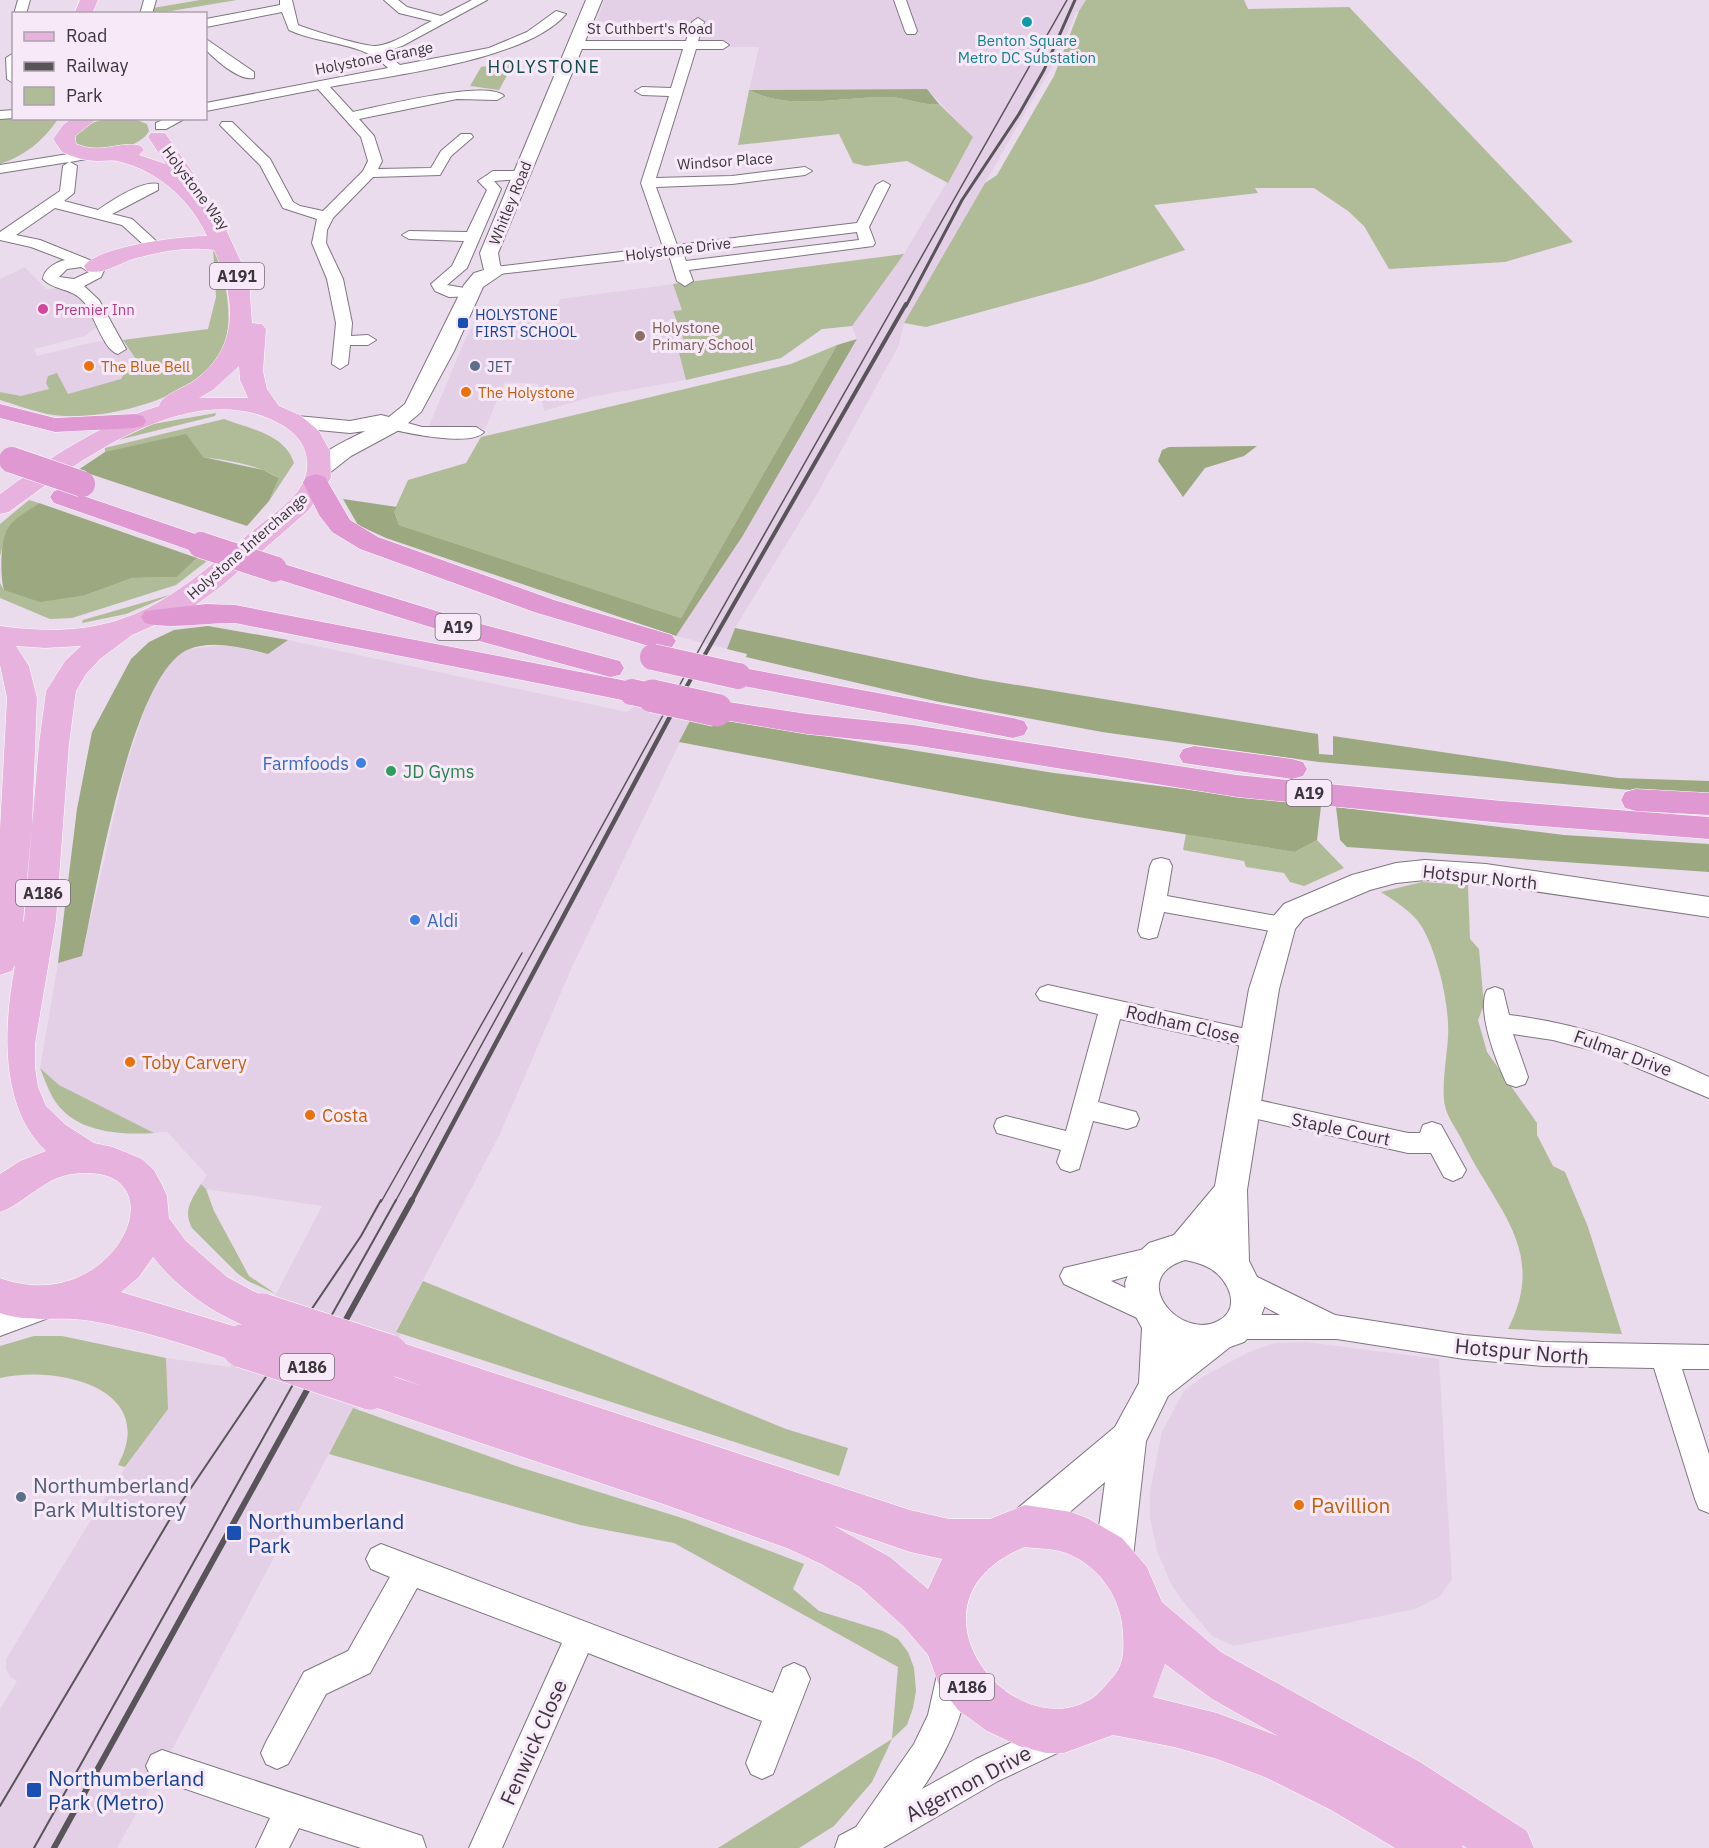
<svg xmlns="http://www.w3.org/2000/svg" width="1709" height="1848" font-family="'IBM Plex Sans',sans-serif">
	<rect width="100%" height="100%" fill="#eadcec"/>
	<path fill="#e4d0e6" d="M604,0h482l-5,11 -5,1 -19,46 -153,265 -5,22 -79,144 -85,139 -8,21 -51,-13 66,-99 115,-197 -5,-14 -30,3 -41,29 -95,22 -95,17 -47,14 -6,-27 -33,-2 -20,47 -56,-3 35,-84 11,-21 84,-17 1,-5 344,-45 69,-116 -46,-49 -178,1 10,-43h-71l5,-26 -96,1z
		M25,267l21,22 18,-1 12,3 21,36 -12,9 -51,13 3,7 61,-15 10,2 6,8 14,-4 -5,-7 71,-9 -60,66 -113,-1 -21,-4v-113z
		M288,640l339,72 8,-6 58,9 -121,252 -73,169 -103,195 5,2 -44,77 -4,-2 -172,325 -64,115h-117v-139l17,-28 -7,-4 -4,-8v-10l99,-162 62,-88 -1,-51 64,9 46,-73 46,-88 -116,-17 -5,-5 6,-9 -40,-43 -13,1 -16,-8 -79,-40 -19,-17 18,-105 24,-7 43,-187 25,-74 22,-36 16,-10 37,-4 43,9z
		M1306,1342l133,17 13,221 -13,17 -24,12 -181,37 -22,-10 -27,-32 -14,-20 -14,-33 -7,-33v-26l12,-60 21,-40 19,-15 47,-25 26,-9z"/>
	<path fill="#b0bb98" d="M200,0h37l-84,14v-6z
		M1086,0h158l4,9 101,-2 224,235 -68,20 -116,7 -25,-43 -16,-15 -34,-23h-59l3,5 -104,12 31,45 -95,32 -164,45 -22,-4 81,-140 12,-8 57,-99 25,-65z
		M515,61l-16,29 -29,-4 11,-19z
		M749,90c40,21 93,7 136,7 19,-1 36,9 54,7l34,33 -25,46 -41,-22 -41,5 -13,-3 -14,-29 -101,11z
		M0,119h58c-15,22 -32,36 -58,45z
		M106,119h28l13,5 2,7c-11,20 -59,26 -75,11l-1,-7 15,-11z
		M213,248l5,5c6,26 15,59 8,86 -15,58 -121,83 -173,76 -18,-3 -36,-10 -53,-15v-8l21,4 28,-7 -3,-6 2,-7 9,-3 11,21 53,-15 4,-6 -4,-6 17,-5 -15,-22 85,-11 8,-32z
		M904,254l-52,72 -30,3 -41,29 -95,22 -8,-31 8,-3 -13,-35 9,-1 -9,-26z
		M837,345l-156,273 -282,-93 -5,-14 14,-31 58,-17 15,-26 310,-73z
		M216,413l-1,3 -97,24 35,-16z
		M224,419c26,10 61,15 70,44l-25,38 10,-23c-42,-26 -125,-23 -174,-26v-4z
		M29,500l10,3 -31,25 -8,28v-32z
		M197,558l10,3 -31,24 -104,33 -22,1 -50,-21v-15l4,7 82,5 46,-17 45,-1z
		M173,594l-47,20 -44,9 1,-3z
		M1186,834l109,18 22,-12 27,28 -40,18 -14,-4 -6,-9 -38,-6 -2,-6 -61,-11z
		M1422,882l46,3 2,54 9,10 5,56 -6,15 9,32 50,71v12l16,31 12,6 23,55 34,107 -114,-5c41,-80 -14,-121 -47,-191 -5,-9 -14,-22 -16,-32 -4,-18 2,-50 3,-69 2,-31 -10,-82 -26,-110 -9,-15 -26,-25 -41,-35z
		M40,1068l19,17 95,48c-35,2 -80,0 -101,-35 -5,-9 -9,-20 -13,-30z
		M201,1184l5,5 8,22 35,65 27,18 -28,-13 -11,-8 -45,-45c-9,-17 -1,-28 9,-44z
		M423,1281l363,148 62,19 -9,28 -443,-144z
		M34,1336h28l104,22 2,51 -43,58 -7,-2c42,-78 -63,-100 -118,-87v-32z
		M353,1408l163,58 169,53 119,45 -11,25 26,22 64,20 15,8 10,13 6,16 2,23 -3,17 -6,17 -15,14 -20,43 -38,44 -35,22h-81l174,-109 6,-72 -224,-124 -94,-18 -251,-71z"/>
	<path fill="#9ca880" d="M927,89l12,15c-18,2 -35,-8 -54,-7 -44,0 -95,14 -136,-7z
		M857,339l-115,198 -66,99 -290,-98 -28,-13 -15,-26 54,8 -3,4 5,14 282,93 156,-273z
		M186,434l17,23 60,13 16,8 -10,23 -22,25 -169,-56 27,-18z
		M1257,446l-13,10 -39,12 -22,29 -25,-36 4,-11 7,-3z
		M39,503l158,55 -20,19 -45,1 -46,17 -46,7 -36,-12c-4,-13 -4,-50 4,-62 6,-10 22,-18 31,-25z
		M208,626l80,14 -20,14c-25,-6 -56,-15 -81,-4 -57,27 -91,243 -105,306l-24,7 19,-154 15,-77 39,-73 18,-17 25,-12z
		M735,628l245,51 338,55 1,20 14,1v-19l285,42 91,3v16l-390,-35 -217,-30 -167,-31 -189,-44 1,-3 -20,-5z
		M693,715l361,58 267,33 -4,34 -22,12 -217,-35 -399,-75z
		M1336,807l228,28 145,9v28l-362,-25 -7,-7z"/>
	<g fill="none" stroke-linecap="round" stroke-linejoin="round">
		<g stroke="#817583" stroke-width="2">
			<path id="minor" d="M18,0h12l-4,14h-12z
				M144,0h12l-4,14h-12z
				M280,0h12l6,25c12,5 67,22 78,21 19,-2 39,-17 56,-25l-33,-8 -15,-13h14l9,7 34,9 31,-16h15l-85,46 -18,6 16,13 89,-17 38,-16 29,-21 10,3c-40,47 -175,61 -236,73l23,25c25,-5 134,-33 151,-16l-7,4 -40,-1 -98,20 15,17 8,25 -4,8 53,-1 10,-17 20,-17h10l2,3 -22,19 -11,19 -67,2 -40,41 -6,12 -1,13 17,36 9,44 -1,13 17,-1 8,5 -8,5h-18l-2,19 -8,5 -8,-5 4,-41 -9,-44 -15,-36 5,-24 -34,-11 -23,-43 -40,-40 2,-3h10l38,37 23,43 7,4 23,5 40,-40 5,-10 -7,-24 -43,-48 -112,22v-8l182,-35c-25,-27 -68,-23 -99,-38l-7,-18 -76,15v-8l74,-14z
				M894,0h12l11,31 -2,3h-8l-2,-3z
				M698,18l6,4 -6,19h25l6,4 -6,4h-27l-40,129 76,-2 73,-9 7,4 -7,4 -73,9 -76,3 21,58 180,-22 19,-38 7,-4 7,4 -21,42 6,16 -2,3 -184,24 4,11 -8,5 -8,-5 -8,-26 -179,20 -3,-3 8,-5 168,-20 -22,-64 28,-87 -27,-1 -7,-4 7,-4 29,1 12,-39h-107l-6,-4 6,-4h110l6,-19zM857,232l2,8 -173,21 -3,-8z
				M206,39l48,33v6c-15,3 -38,-18 -48,-28z
				M12,54l2,1 -1,28 -6,-4 -1,-21z
				M14,110v8l-14,1v-8z
				M167,118h19l-20,11h-10v-6z
				M87,151l7,4 -2,3 -22,4 7,4 -3,27 -10,8 34,9c13,-9 44,-30 60,-26v6l-46,24 20,5 23,21 2,3 -2,3h-10l-23,-21 -67,-17 -39,27 24,5 62,25 3,3 -4,9 -17,9 15,14 27,49 -8,5c-15,-4 -24,-40 -34,-52 -13,-15 -30,-11 -41,-23 1,-10 13,-17 22,-19l-34,-13 -31,-7v-8l60,-41 3,-25 6,-4 -69,11v-8zM81,267l8,5 -15,7 -15,-2 8,-8z
				M493,171h28l7,4 -7,4 -27,2 7,8 -34,79 -20,17 29,5 3,3 -3,3 -27,1 -14,-6 -4,-7 21,-18 12,-25 -55,-2 -7,-4 7,-4 58,1 20,-42 -9,-9z
				M393,419l29,8h54l8,5c-12,15 -79,1 -97,-4l-2,-4z
				M1161,858l8,2 3,6 -5,30 115,21 8,2 3,6 -3,6 -8,2 -118,-21 -7,25 -8,2 -8,-2 -3,-6 12,-65 3,-6z
				M1048,985l207,46 8,2 4,7 -4,7 -8,2 -135,-30 -22,83 38,10 3,7 -3,7 -9,3 -34,-8 -14,48 -9,3 -9,-3 -4,-7 4,-12 -64,-17 -3,-7 3,-7 9,-3 60,15 32,-117 -58,-14 -4,-6 4,-6z
				M1495,987l8,3 6,25c70,8 137,32 200,62v21l-107,-45 -49,-13 -40,-6 15,43 -3,7 -9,3 -9,-3c-10,-20 -31,-74 -20,-94z
				M1244,1097l164,36h12l3,-8 9,-3 9,3 25,45 -4,7 -9,4 -9,-4 -13,-24h-23l-173,-39 -3,-7 3,-7z
				M1153,1247l9,3 4,8 -4,8 -51,15 46,22 4,8 -4,8 -9,4 -84,-39 -4,-8 4,-8z
				M1245,1271l90,44 129,20 79,7 166,3v24h-27l27,85v59l-10,-4 -4,-10 -41,-131 -111,-2 -79,-7 -127,-20h-102l-10,-3 -4,-9 4,-9 10,-3h45l-44,-24 -4,-8 4,-8z
				M381,1544l392,149 10,-25 11,-5 11,5 5,11 -37,95 -11,5 -11,-5 -5,-11 16,-42 -174,-68 -86,195h-33l93,-205 -145,-55 -47,85 -44,21 -38,70 -11,5 -11,-5 -5,-11 5,-11 38,-70 44,-21 42,-74 -19,-8 -5,-10 5,-10z
				M952,1653l11,4c15,37 -19,101 -41,132l54,-30 83,-39 11,5 5,11 -5,11 -72,34 -115,67h-48l4,-12 17,-9 58,-83 14,-29 13,-58z
				M162,1750l248,82 12,4 4,12h-65l-62,-20 -10,20h-33l14,-30 -119,-41 -5,-11 5,-11z"/>
		</g>
		<g stroke="#817583" stroke-width="2">
			<path id="tertiary" d="M586,0h16l-104,253 2,12 5,7 -22,15 -29,64 -33,61 -20,17 -50,27 -23,18h-16l-3,-5c12,-18 37,-28 56,-38l-15,2 -53,-5 -8,-1 -3,-5 3,-5 8,-1 53,5 31,-6 8,2 16,-13 59,-119 10,-12 10,-3 -4,-17z
				M1425,860l61,4 223,33v20l-223,-33 -61,-4 -29,3 -26,7 -66,28 -9,11 -16,60 -32,201 2,71 14,28 2,16 -9,25 -12,12 -14,5 -62,49 -22,45 -13,116 -6,13 -13,5 -13,-5 -6,-13 10,-75 -67,57 -13,5 -13,-5 -6,-13 6,-13 103,-86 24,-44 3,-55 -15,-28 -2,-17 10,-27 14,-13 25,-8 41,-49 34,-197 23,-71 12,-14 68,-29 44,-12zM1185,1260c10,2 18,4 26,9 18,11 31,40 7,52 -38,20 -92,-43 -33,-61z
				M47,1288l12,4 5,11 -5,11 -59,22v-30z"/>
		</g>
		<g stroke="#fff" stroke-width="1">
			<path id="primary" d="M80,0h18l-6,14h-18z
				M72,118h26l-23,18 1,8c27,11 44,-4 65,2l3,4 -5,5 27,9 -18,-27 3,-4h14l33,47 -6,5 31,38 26,56 3,44 10,1 4,5 -3,42 4,18 12,17 21,9 19,16 11,20 1,27 -22,32 -86,75 -34,25 -57,25 -32,24 -14,15 -10,17 -7,53 -13,176 -21,124v23l3,20 8,19 20,19 28,18 19,4 29,12 12,11 8,15 5,11 2,22 17,23 41,36 49,26 6,12 -6,12 -14,6c-43,-16 -80,-39 -109,-76l-14,20 -18,15 136,41 6,13 -6,13 -14,5c-50,-17 -100,-34 -152,-43 -31,-6 -60,3 -91,-8v-35c117,43 187,-119 72,-104 -29,4 -46,29 -72,38v-38l20,-13 26,-10c-46,-43 -43,-122 -31,-186l-3,6 -12,4v-146l7,-131 -7,-33v-39c124,17 167,-24 256,-98 19,-16 49,-33 51,-60 2,-20 -10,-35 -27,-44 -88,-50 -203,38 -271,88l-9,2v-20c50,-36 99,-70 159,-88 3,-12 26,-18 36,-26 46,-33 40,-84 19,-130 -27,-4 -56,2 -81,9 -15,5 -30,16 -46,12l-3,-5c14,-20 99,-30 123,-30 -17,-37 -50,-66 -90,-75 -6,-1 -13,0 -19,0 -13,0 -25,-4 -36,-9l-9,-13 10,-14zM239,366l1,14 8,18h-49l14,-8zM16,646l29,2 36,-2 -16,15 -19,30 -7,53 -15,176 -1,2 9,-96 5,-128 -8,-32z
				M388,1338l522,172 39,9h41l35,-14 46,7 16,6 35,20 25,29 15,35 59,50 199,110 107,69 7,17h-67l-5,-3 1,3h-68l-64,-38 -64,-32 -50,-19 -43,-12 -61,-12 -49,18h-18l-27,-7 -32,-15 -29,-21 -19,-25 -11,-30 -24,-28 -44,-40 -39,-23 -32,-15 -123,-44 -310,-104 -6,-13 6,-13 14,-6 52,17 -48,-17 -6,-13 6,-13zM834,1526l76,26 32,7 -14,30 -38,-32zM1025,1547c13,2 29,1 41,6 34,13 56,46 57,81 1,15 1,31 -10,43 -6,6 -12,15 -19,20 -80,55 -202,-96 -69,-150zM1165,1664l47,35 66,37 -61,-23 -64,-16z"/>
		</g>
		<g stroke="#fff" stroke-width="1">
			<path id="trunk" d="M0,404l55,14 79,-4 9,2 3,5 -3,5 -9,2 -79,4 -55,-14z
				M316,474l9,3 25,43 28,17 176,63 118,35 4,6 -4,6 -10,3 -10,-3 -118,-35 -174,-63 -28,-17 -13,-17 -16,-33 4,-5z
				M63,489l147,50 4,6 -4,6 -9,2 -9,-2 -138,-48 -4,-6 4,-6z
				M274,561l192,59 154,41 4,7 -4,7 -10,2 -164,-45 -182,-57 -4,-6 4,-6z
				M206,604l29,1 397,77 10,3 5,7 -5,7 -10,3 -397,-79c-27,-1 -65,7 -90,0l-4,-6 4,-6z
				M738,667l275,51 11,3 4,7 -4,7 -11,3 -285,-55 -4,-7 4,-7z
				M716,700l91,14 106,11 324,50 265,26 207,16v22l-207,-16 -265,-26 -324,-52 -106,-11 -101,-17 -5,-7 5,-7z
				M1194,746l98,13 11,3 4,7 -4,7 -11,3 -109,-16 -4,-7 4,-7z
				M1636,789l73,4v22l-73,-4 -11,-3 -4,-8 4,-8z"/>
		</g>
		<use href="#minor" fill="#fff" fill-rule="evenodd"/>
		<use href="#tertiary" fill="#fff" fill-rule="evenodd"/>
		<use href="#primary" fill="#e7b2dd" fill-rule="evenodd"/>
		<use href="#trunk" fill="#df98d2" fill-rule="evenodd"/>
		<path stroke="#59535a" stroke-width="1.5" d="M381,1202l141,-249
			M395,1202l310,-563 362,-639"/>
		<path stroke="#59535a" stroke-width="2" d="M0,1806l170,-287 191,-283 20,-36
			M34,1848l362,-648"/>
		<path stroke="#59535a" stroke-width="3" d="M906,306l56,-106 57,-86 25,-44 31,-70"/>
		<path stroke="#59535a" stroke-width="4" d="M680,698l226,-394"/>
		<path stroke="#59535a" stroke-width="4.5" d="M411,1202l270,-506"/>
		<path stroke="#59535a" stroke-width="6" d="M54,1848l358,-648"/>
		<g stroke="#fff" stroke-width="44" stroke-linecap="butt">
			<path id="primary-bridge" d="M262,1315l126,41
				M243,1346l127,42"/>
		</g>
		<g stroke="#fff" stroke-width="27" stroke-linecap="butt">
			<path id="trunk-bridge-far1" d="M12,460l70,24
				M201,545l73,24
				M653,657l85,19
				M632,692l28,6"/>
		</g>
		<g stroke="#fff" stroke-width="34" stroke-linecap="butt">
			<path id="trunk-bridge" d="M653,696l63,14"/>
		</g>
		<use href="#primary-bridge" stroke="#e7b2dd" stroke-width="43"/>
		<use href="#trunk-bridge-far1" stroke="#df98d2" stroke-width="26"/>
		<use href="#trunk-bridge" stroke="#df98d2" stroke-width="33"/>
	</g>
	<circle fill="#0f9aa8" stroke="#f8e9f9" stroke-width="2" cx="1027" cy="22" r="6"/>
	<circle fill="#d1479c" stroke="#f8e9f9" stroke-width="2" cx="43" cy="309" r="6"/>
	<g fill="#1a4fb4" stroke="#f8e9f9" stroke-width="2">
		<rect x="457" y="317" width="12" height="12" rx="3"/>
		<rect x="226" y="1525" width="16" height="16" rx="3"/>
		<rect x="26" y="1782" width="16" height="16" rx="3"/>
	</g>
	<circle fill="#8d6e63" stroke="#f8e9f9" stroke-width="2" cx="640" cy="336" r="6"/>
	<g fill="#e8710a" stroke="#f8e9f9" stroke-width="2">
		<circle cx="89" cy="366" r="6"/>
		<circle cx="466" cy="392" r="6"/>
		<circle cx="130" cy="1062" r="6"/>
		<circle cx="310" cy="1115" r="6"/>
		<circle cx="1299" cy="1505" r="6"/>
	</g>
	<g fill="#5c6f8a" stroke="#f8e9f9" stroke-width="2">
		<circle cx="475" cy="366" r="6"/>
		<circle cx="21" cy="1497" r="6"/>
	</g>
	<g fill="#3f7fe0" stroke="#f8e9f9" stroke-width="2">
		<circle cx="361" cy="763" r="6"/>
		<circle cx="415" cy="920" r="6"/>
	</g>
	<circle fill="#2e9e5b" stroke="#f8e9f9" stroke-width="2" cx="391" cy="771" r="6"/>
	<g text-anchor="middle" dominant-baseline="central" stroke-width="6" stroke-linejoin="round" paint-order="stroke">
		<g font-size="15" fill="#3b363c" stroke="#f8e9f9">
			<text x="650" y="28">St Cuthbert's Road</text>
			<text transform="translate(374 58) rotate(-11)">Holystone Grange</text>
			<text transform="translate(725 161) rotate(-4)">Windsor Place</text>
			<text transform="translate(196 188) rotate(53)">Holystone Way</text>
			<text transform="translate(510 203) rotate(-68)">Whitley Road</text>
			<text transform="translate(678 249) rotate(-7)">Holystone Drive</text>
			<text transform="translate(247 546) rotate(-41)">Holystone Interchange</text>
		</g>
		<g font-size="15" fill="#0d838f" stroke="#f8e9f9">
			<text x="1027" y="40">Benton Square<tspan x="1027" dy="17">Metro DC Substation</tspan></text>
		</g>
		<g font-size="15" fill="#b23c85" stroke="#f8e9f9" text-anchor="start">
			<text x="55" y="309">Premier Inn</text>
		</g>
		<g font-size="15" fill="#164399" stroke="#f8e9f9" text-anchor="start">
			<text x="475" y="314">HOLYSTONE<tspan x="475" dy="17">FIRST SCHOOL</tspan></text>
		</g>
		<g font-size="15" fill="#785e54" stroke="#f8e9f9" text-anchor="start">
			<text x="652" y="327">Holystone<tspan x="652" dy="17">Primary School</tspan></text>
		</g>
		<g font-size="15" fill="#c56008" stroke="#f8e9f9" text-anchor="start">
			<text x="101" y="366">The Blue Bell</text>
			<text x="478" y="392">The Holystone</text>
		</g>
		<g font-size="15" fill="#4e5e75" stroke="#f8e9f9" text-anchor="start">
			<text x="487" y="366">JET</text>
		</g>
		<g fill="#f8e9f9" stroke="#746c75" stroke-width="1.5">
			<rect x="210" y="263" width="54" height="26" rx="4.5"/>
			<rect x="435.5" y="614" width="45" height="26" rx="4.5"/>
			<rect x="1286.5" y="780" width="45" height="26" rx="4.5"/>
			<rect x="16" y="880" width="54" height="26" rx="4.5"/>
			<rect x="280" y="1354" width="54" height="26" rx="4.5"/>
			<rect x="940" y="1674" width="54" height="26" rx="4.5"/>
		</g>
		<g font-size="16" font-weight="bold" fill="#3b363c">
			<text x="237" y="276">A191</text>
			<text x="458" y="627">A19</text>
			<text x="1309" y="793">A19</text>
			<text x="43" y="893">A186</text>
			<text x="307" y="1367">A186</text>
			<text x="967" y="1687">A186</text>
		</g>
		<g font-size="18" letter-spacing="1.5" fill="#104d49" stroke="#f8e9f9">
			<text x="544" y="66">HOLYSTONE</text>
		</g>
		<g font-size="18" fill="#366cbe" stroke="#f8e9f9" text-anchor="end">
			<text x="349" y="763">Farmfoods</text>
			<text x="427" y="920" text-anchor="start">Aldi</text>
		</g>
		<g font-size="18" fill="#27864d" stroke="#f8e9f9" text-anchor="start">
			<text x="403" y="771">JD Gyms</text>
		</g>
		<g font-size="18" fill="#3b363c" stroke="#f8e9f9">
			<text transform="translate(1480 877) rotate(6)">Hotspur North</text>
			<text transform="translate(1183 1024) rotate(13)">Rodham Close</text>
			<text transform="translate(1623 1053) rotate(20)">Fulmar Drive</text>
			<text transform="translate(1341 1129) rotate(12)">Staple Court</text>
		</g>
		<g font-size="18" fill="#c56008" stroke="#f8e9f9" text-anchor="start">
			<text x="142" y="1062">Toby Carvery</text>
			<text x="322" y="1115">Costa</text>
		</g>
		<g font-size="21" fill="#3b363c" stroke="#f8e9f9">
			<text transform="translate(1522 1351) rotate(5)">Hotspur North</text>
			<text transform="translate(533 1742) rotate(-66)">Fenwick Close</text>
			<text transform="translate(968 1783) rotate(-28)">Algernon Drive</text>
		</g>
		<g font-size="21" fill="#4e5e75" stroke="#f8e9f9" text-anchor="start">
			<text x="33" y="1485">Northumberland<tspan x="33" dy="24">Park Multistorey</tspan></text>
		</g>
		<g font-size="21" fill="#c56008" stroke="#f8e9f9" text-anchor="start">
			<text x="1311" y="1505">Pavillion</text>
		</g>
		<g font-size="21" fill="#164399" stroke="#f8e9f9" text-anchor="start">
			<text x="248" y="1521">Northumberland<tspan x="248" dy="24">Park</tspan></text>
			<text x="48" y="1778">Northumberland<tspan x="48" dy="24">Park (Metro)</tspan></text>
		</g>
	</g>
	<rect x="12" y="12" width="195" height="108" fill="#f8e9f9" stroke="#aca1ad" stroke-width="1.5"/>
	<rect x="24" y="32" width="30" height="9" fill="#e7b2dd" stroke="#aca1ad" stroke-width="1.5"/>
	<text x="66" y="42" font-size="18" fill="#3b363c">Road</text>
	<rect x="24" y="62" width="30" height="9" fill="#59535a" stroke="#aca1ad" stroke-width="1.5"/>
	<text x="66" y="72" font-size="18" fill="#3b363c">Railway</text>
	<rect x="24" y="87" width="30" height="18" fill="#b0bb98" stroke="#aca1ad" stroke-width="1.5"/>
	<text x="66" y="102" font-size="18" fill="#3b363c">Park</text>
</svg>
